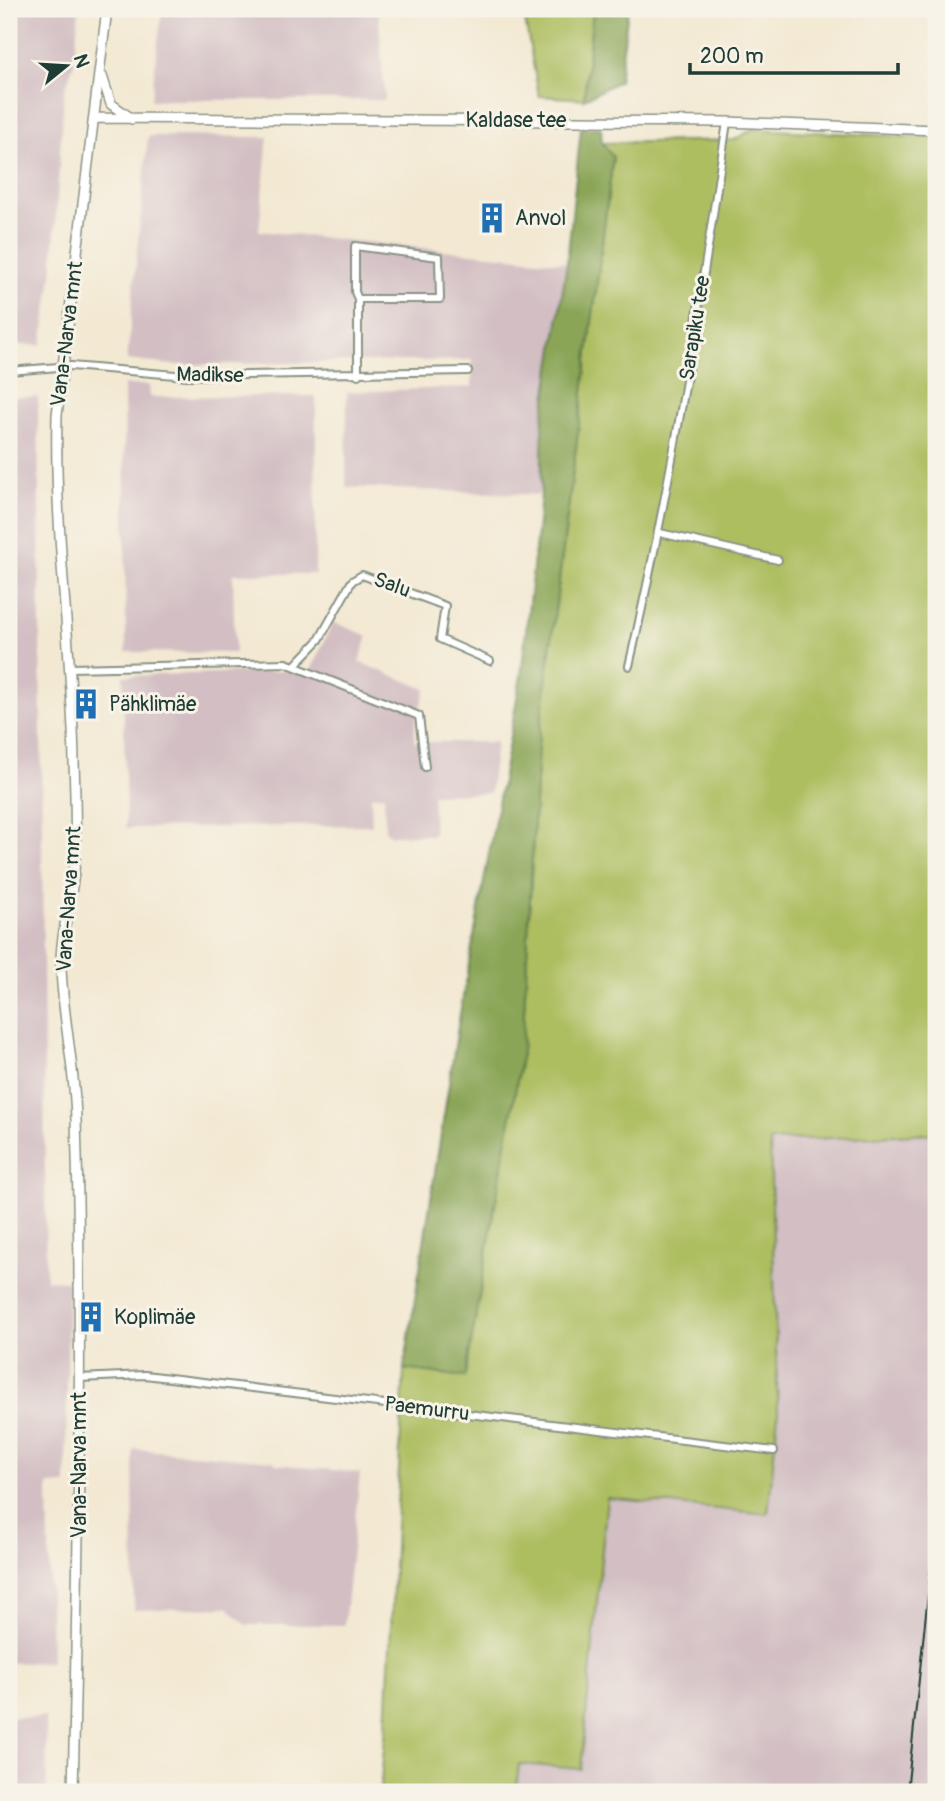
<svg xmlns="http://www.w3.org/2000/svg" width="945" height="1801" font-family="Pangolin,sans-serif">
	<rect width="100%" height="100%" fill="#f7f3e8"/>
	<filter id="ink" filterUnits="userSpaceOnUse"><feTurbulence type="fractalNoise" baseFrequency=".0143" numOctaves="2"/><feDisplacementMap in="SourceGraphic" scale="14" xChannelSelector="R" yChannelSelector="G"/><feConvolveMatrix kernelMatrix="1 2 1 2 8 2 1 2 1" color-interpolation-filters="sRGB"/></filter>
	<filter id="wash" filterUnits="userSpaceOnUse"><feTurbulence type="fractalNoise" baseFrequency=".00686" numOctaves="4" result="noise"/><feDisplacementMap in="SourceGraphic" scale="28" xChannelSelector="R" yChannelSelector="G"/><feGaussianBlur stdDeviation="1.57" result="paint"/><feColorMatrix in="noise" values="0 0 0 0 0 0 0 0 0 0 0 0 0 0 0 0 0 1.4 0 .05"/><feComposite in="paint" operator="in"/></filter>
	<g filter="url(#wash)">
		<rect width="100%" height="100%" fill="#f3e9d3"/>
		<path fill="#d2bec3" d="M9,9h70l-5,54 -10,29 -12,184 -10,69h-33z
			M162,9h216l7,91h-234z
			M148,136l120,1 -9,94 308,32 -24,156 -2,76 -195,-8 1,-95 125,-5v-27l-299,5 -46,-5z
			M124,385h25l1,12 166,-1 -1,178h-82l2,79 -109,-1z
			M9,397h29l8,883 22,1 -2,203 -18,1 3,177 -42,1z
			M333,622l35,14 -9,26 67,27 -11,35v18h81l-6,51 -58,1 2,41h-43l-6,-5 -1,-35 -13,1 1,29 -246,3 -3,-152 188,-6z
			M936,1133v659h-420l3,-28 62,5 26,-271 161,16 10,-100 -8,-273z
			M133,1449l141,12 1,3 85,9 -16,152h-98l-19,-18 -93,3z
			M9,1717h37l1,75h-38z"/>
		<path fill="#adbe61" stroke="#667e4a" stroke-width="2" d="M523,9h70l-9,90 -45,-3z
			M753,129l183,9v995l-166,8 8,273 -10,100 -161,-16 -26,271 -62,-5 -3,28h-136l6,-66 18,-357 61,8 57,-325 16,-307 75,-588 -11,-14 132,-3z"/>
		<path fill="#8aa557" stroke="#547146" stroke-width="2" d="M593,9h35l-9,72 -35,18z
			M581,128h20l1,15 11,14 -75,588 -16,307 -57,325 -61,-8 56,-355 61,-338 20,-181 2,-76 24,-156z"/>
	</g>
	<g filter="url(#ink)">
		<g fill="none" stroke-linecap="round" stroke-linejoin="round">
			<g stroke="#899384" stroke-width="10">
				<path id="street" d="M9,371l62,-5 116,10 281,-5
					M358,375v-76h82l-1,-42 -84,-11v46l3,7
					M660,533l118,27
					M296,664l23,-24 33,-59 10,-6 83,31 -5,33 50,22
					M629,666c42,-180 71,-362 98,-544
					M70,668l216,-5 133,53 6,51
					M79,1378l66,-3 629,76"/>
			</g>
			<g stroke="#899384" stroke-width="12">
				<path id="secondary" d="M102,76l9,28 21,15
					M95,118l632,4 209,8
					M73,1792c5,-224 10,-448 3,-672 -1,-51 -13,-101 -15,-152 -1,-33 10,-64 13,-96 3,-36 1,-74 0,-111 -2,-115 -20,-230 -17,-346l50,-406"/>
			</g>
			<use href="#street" stroke="#fff" stroke-width="6"/>
			<use href="#secondary" stroke="#fff" stroke-width="9"/>
			<path stroke="#1f3d34" stroke-width="2" d="M907,1792l29,-273
				M934,1792l2,-17"/>
		</g>
	</g>
	<defs>
		<g id="building-bare" transform="scale(2.415)"><path d="M-4-6H4V6H1V3H-1V6H-4ZM-2.5-4.3h1.7v1.8h-1.7ZM.8-4.3h1.7v1.8H.8ZM-2.5-1h1.7V.8h-1.7ZM.8-1h1.7V.8H.8Z" fill="#1f6fb2" stroke="#f7f3e8" stroke-width="2.5" paint-order="stroke"/></g>
	</defs>
	<g fill-rule="evenodd">
		<use href="#building-bare" x="492" y="218"/>
		<use href="#building-bare" x="86" y="704"/>
		<use href="#building-bare" x="91" y="1317"/>
	</g>
	<g text-anchor="middle" dominant-baseline="central" stroke-width="6" stroke-linejoin="round" paint-order="stroke">
		<g font-size="21" fill="#1f3d34" stroke="#f7f3e8">
			<text x="516" y="120">Kaldase tee</text>
			<text transform="translate(695 328) rotate(-81)">Sarapiku tee</text>
			<text transform="translate(67 334) rotate(-83)">Vana-Narva mnt</text>
			<text transform="translate(210 375) rotate(1)">Madikse</text>
			<text transform="translate(392 585) rotate(20)">Salu</text>
			<text transform="translate(69 899) rotate(-86)">Vana-Narva mnt</text>
			<text transform="translate(427 1409) rotate(7)">Paemurru</text>
			<text transform="translate(79 1465) rotate(-90)">Vana-Narva mnt</text>
		</g>
		<g font-size="21" fill="#1f3d34" stroke="#f7f3e8" text-anchor="start">
			<text x="515" y="218">Anvol</text>
			<text x="109" y="704">Pähklimäe</text>
			<text x="114" y="1317">Koplimäe</text>
		</g>
	</g>
	<rect width="945" height="1801" fill="none" stroke="#f7f3e8" stroke-width="35"/>
	<g transform="translate(66 66) rotate(72)" stroke="#f7f3e8" stroke-width="5" paint-order="stroke">
	<path d="M0-5L12 26L0 18L-12 26Z" fill="#1f3d34"/>
	<text y="-10" font-size="19" font-weight="bold" text-anchor="middle" fill="#1f3d34">N</text>
	</g>
	<path d="M690 63v10h208v-10" fill="none" stroke="#1f3d34" stroke-width="3.5"/>
	<text x="700" y="63" font-size="21" fill="#1f3d34" stroke="#f7f3e8" stroke-width="5" paint-order="stroke">200 m</text>
</svg>
